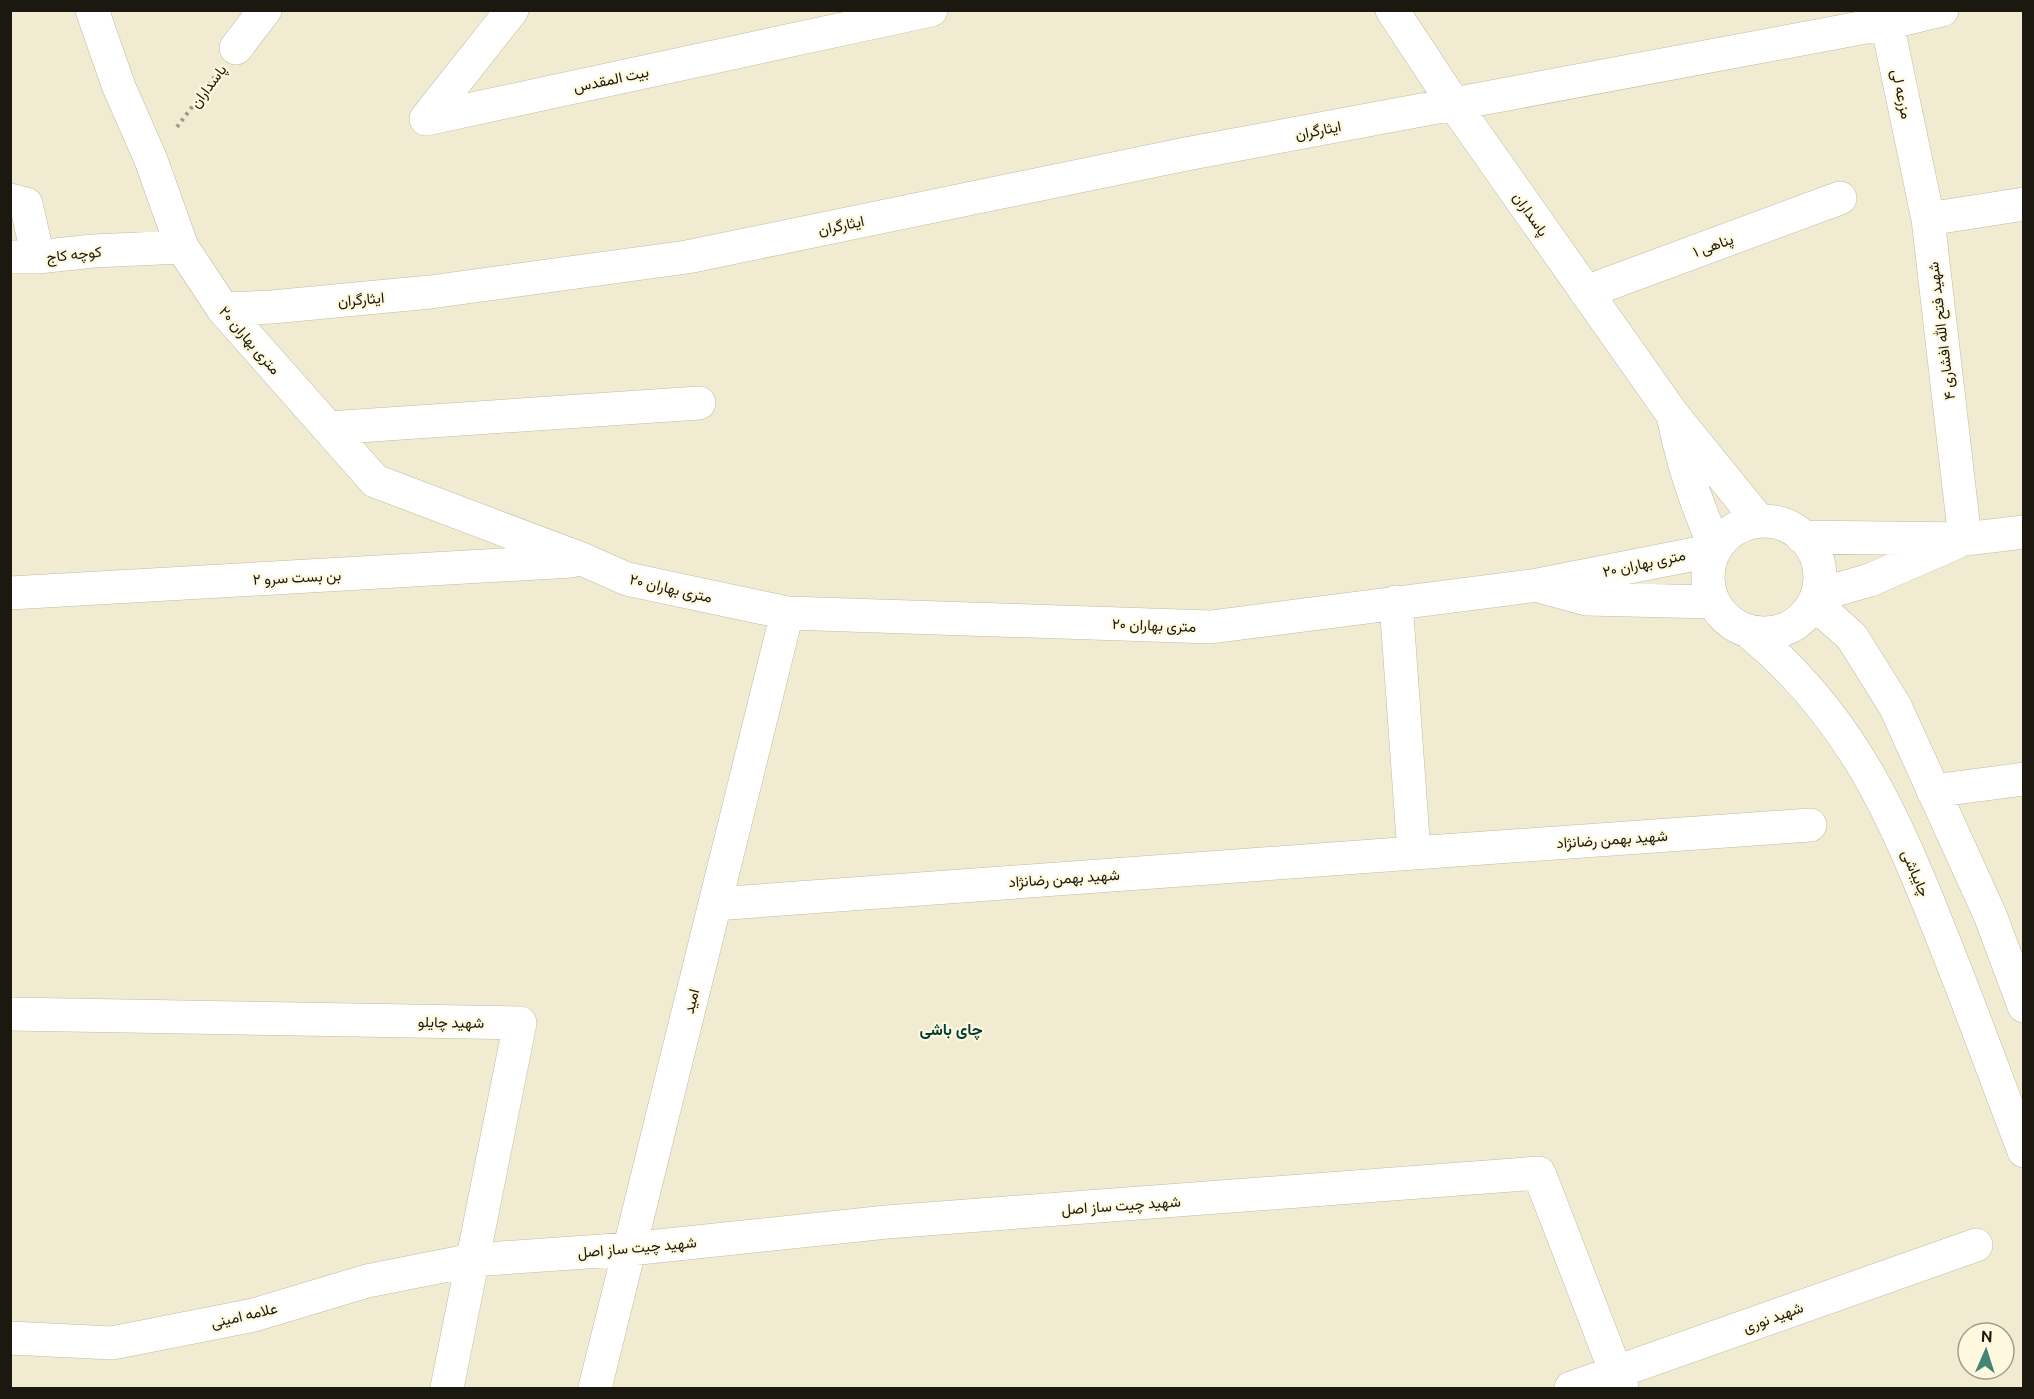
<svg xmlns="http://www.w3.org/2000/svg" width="2034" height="1399" font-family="Ubuntu,Vazirmatn,sans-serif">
	<rect width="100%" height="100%" fill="#f0ebd1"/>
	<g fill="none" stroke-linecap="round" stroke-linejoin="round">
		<g stroke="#c0bba2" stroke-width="34">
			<path id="minor" d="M92,10l27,77 32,73 31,87 41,62 152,172 209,79 43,19 160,34 424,14 327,-42 177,-35
				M512,10l-86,109 505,-109
				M1392,10l62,94 219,311 86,106
				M236,48l29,-38
				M10,200l16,4 12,53 55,-6 89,-4
				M1928,219l-41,-196 55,-13
				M10,257h28
				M1586,292l254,-94
				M223,309l49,-2 158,-15 257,-35 499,-103 701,-131
				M1674,420c9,44 23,87 42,128
				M328,428l371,-25
				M1708 577a56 56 0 1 1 112 0a56 56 0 1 1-112 0Z
				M1802,537l163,2 59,-7
				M1965,539l-37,-320 96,-15
				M1543,587l44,12 126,3
				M10,593l562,-32
				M1818,595l52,-15 85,-37
				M1814,603l38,34 43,69 95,209 34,91
				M1748,631c103,85 145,182 193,303 29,72 55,144 83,217
				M1933,791l91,-12
				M1414,853l396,-28
				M715,904l699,-51 -18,-251
				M10,1014l510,9 -73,365
				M10,1338l102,5 142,-28 113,-34 106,-21 157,-11 257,-27 652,-49 83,215
				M595,1388l192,-775
				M1571,1388l405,-143"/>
		</g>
		<path stroke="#9f9b87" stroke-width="4" stroke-dasharray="3 4.5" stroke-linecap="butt" d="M177,127l39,-52"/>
		<use href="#minor" stroke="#fff" stroke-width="33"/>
	</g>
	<g text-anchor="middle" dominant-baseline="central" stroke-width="4.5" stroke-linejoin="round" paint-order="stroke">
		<g font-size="15" fill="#1a180f" stroke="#fef8de">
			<text transform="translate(611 79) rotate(-12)">بیت المقدس</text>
			<text transform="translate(208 86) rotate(-53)">پاسداران</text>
			<text transform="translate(1902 94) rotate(78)">مزرعه لی</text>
			<text transform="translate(1318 130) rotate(-11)">ایثارگران</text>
			<text transform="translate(1531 214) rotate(55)">پاسداران</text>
			<text transform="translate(841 225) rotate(-12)">ایثارگران</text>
			<text transform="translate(1713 245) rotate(-20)">پناهی ۱</text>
			<text transform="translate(74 254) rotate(-6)">کوچه کاج</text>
			<text transform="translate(361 299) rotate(-5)">ایثارگران</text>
			<text transform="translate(1941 331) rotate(-97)">شهید فتح الله افشاری ۴</text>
			<text transform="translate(250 340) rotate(49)">۲۰ متری بهاران</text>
			<text transform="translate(1644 563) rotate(-12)">۲۰ متری بهاران</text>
			<text transform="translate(297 577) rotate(-3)">بن بست سرو ۲</text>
			<text transform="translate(671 588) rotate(13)">۲۰ متری بهاران</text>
			<text transform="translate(1154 625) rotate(2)">۲۰ متری بهاران</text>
			<text transform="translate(1612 839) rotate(-4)">شهید بهمن رضانژاد</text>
			<text transform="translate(1916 873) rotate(67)">چایباشی</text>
			<text transform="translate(1064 878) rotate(-4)">شهید بهمن رضانژاد</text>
			<text transform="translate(691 1001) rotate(-76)">امید</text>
			<text transform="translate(451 1022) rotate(1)">شهید چایلو</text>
			<text transform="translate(1121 1205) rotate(-4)">شهید چیت ساز اصل</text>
			<text transform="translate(637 1247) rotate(-5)">شهید چیت ساز اصل</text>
			<text transform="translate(244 1315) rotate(-13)">علامه امینی</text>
			<text transform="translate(1773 1317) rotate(-20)">شهید نوری</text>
		</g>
		<g font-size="16" font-weight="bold" fill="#003d32" stroke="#fef8de">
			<text x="951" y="1029">چای باشی</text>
		</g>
	</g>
	<rect width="2034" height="1399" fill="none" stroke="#1a180f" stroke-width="24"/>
	<g transform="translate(1986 1351) rotate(3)"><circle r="28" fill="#fef8de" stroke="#a39e8b" stroke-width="1.5"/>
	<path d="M0-4.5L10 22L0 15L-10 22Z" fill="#438475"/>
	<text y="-9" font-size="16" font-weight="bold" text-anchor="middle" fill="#1a180f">N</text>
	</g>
</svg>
